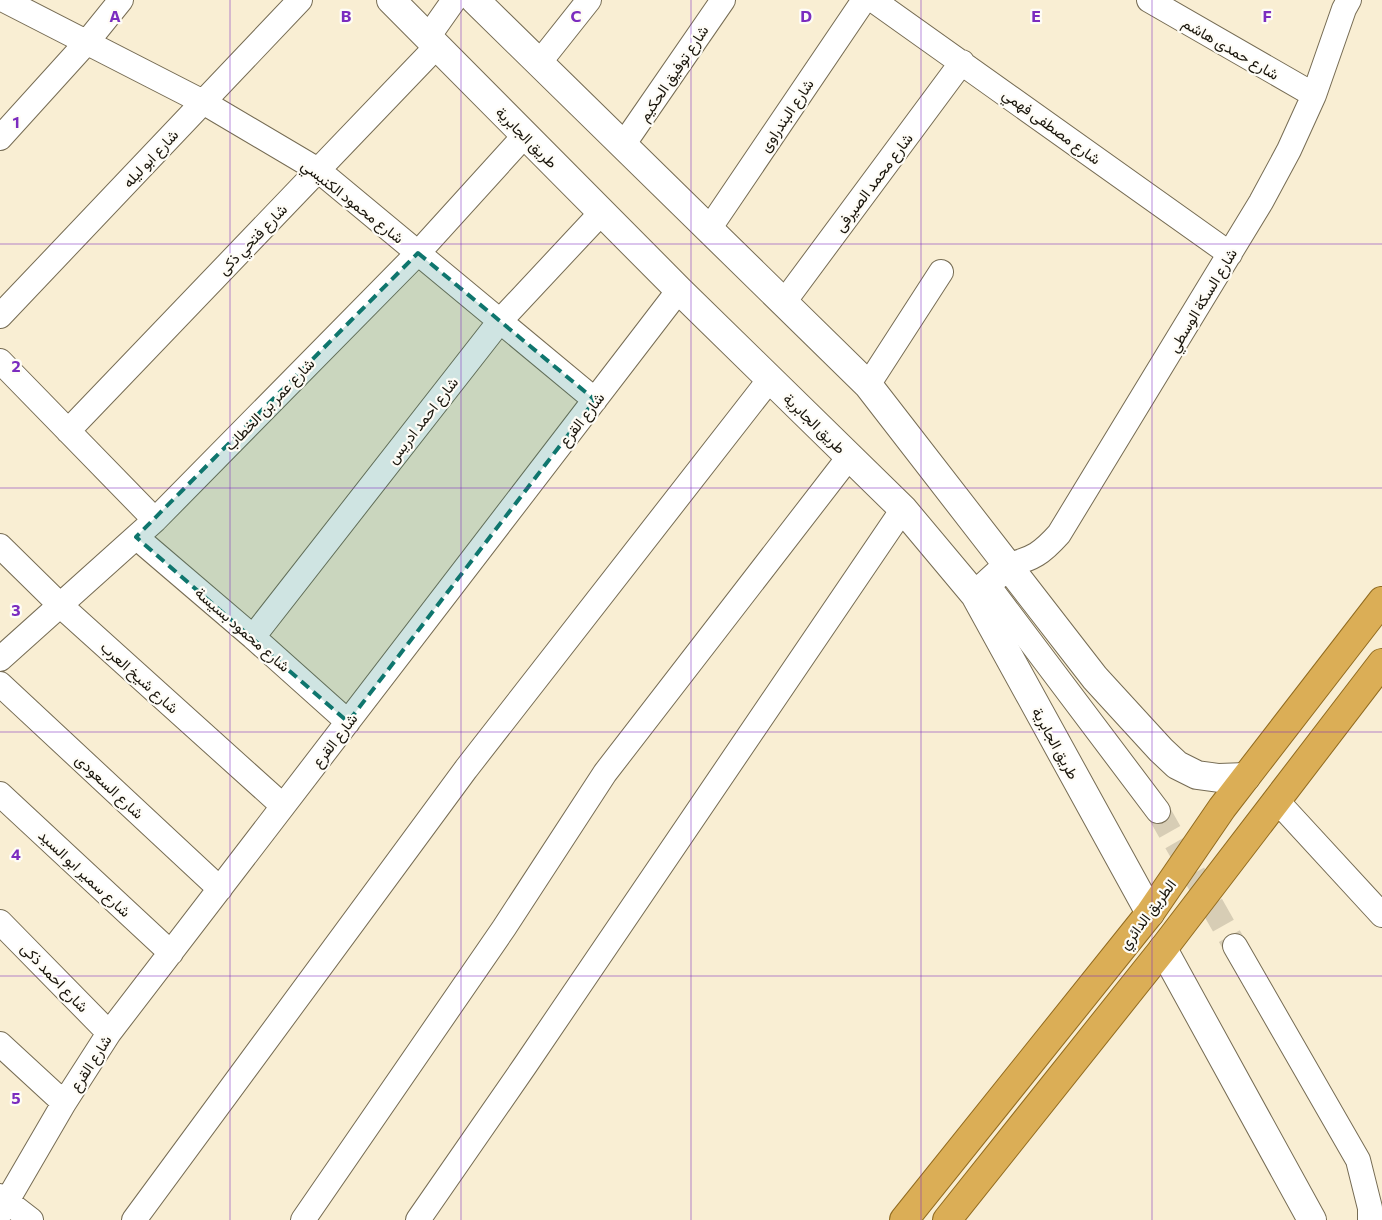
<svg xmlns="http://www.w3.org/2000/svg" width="1382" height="1220" font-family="Commissioner,Vazirmatn,sans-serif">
	<rect width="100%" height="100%" fill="#f9eed3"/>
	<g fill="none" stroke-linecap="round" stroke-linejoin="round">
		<path stroke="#d7cdb5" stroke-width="24" stroke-dasharray="24 12" stroke-linecap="butt" d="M1158,811l77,135"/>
		<g stroke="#766c54" stroke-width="26">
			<path id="minor" d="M4,0l199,102 115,68 277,230
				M873,0l357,254
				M1149,0l165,95
				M428,37l26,-37
				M539,63l50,-63
				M0,138l87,-96 34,-42
				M623,145l100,-145
				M709,229l155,-229
				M784,302l178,-240
				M0,316l300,-316
				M0,361l155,159
				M868,385l73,-113
				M68,431l369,-385
				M136,537l117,100 95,85
				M0,546l60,59 223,201
				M1008,565c25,-6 34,-12 51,-31l202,-332 28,-52 25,-55 30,-86 5,-9
				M987,584l171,227
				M253,637l247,-316 102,-109
				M0,659l155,-139 263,-267 107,-118
				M0,684l220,205
				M0,794l171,159
				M1277,801l105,114
				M0,922l109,111
				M1235,946l123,214 12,48v12
				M0,1044l64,59
				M0,1196l31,24
				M0,1213l64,-110 45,-70 570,-743
				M134,1220l332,-451 304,-390
				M303,1220l201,-292 101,-155 244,-316
				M418,1220l106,-153 379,-558"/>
		</g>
		<g stroke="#766c54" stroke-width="30">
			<path id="tertiary" d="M391,0l288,290 224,219 72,86 175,318
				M475,0l393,385 227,293 66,72 16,15 20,10 22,3 27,-1
				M975,595l33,-30
				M1163,949l149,271"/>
		</g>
		<g stroke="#916b20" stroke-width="30">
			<path id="trunk" d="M904,1220l246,-307 72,-105 160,-207
				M947,1220l216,-271 219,-286"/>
		</g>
		<use href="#minor" stroke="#fff" stroke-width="24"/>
		<use href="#tertiary" stroke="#fff" stroke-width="28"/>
		<use href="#trunk" stroke="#dbae56" stroke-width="28"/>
	</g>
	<path fill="#0f766e" fill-opacity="0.2" stroke="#0f766e" stroke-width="4" stroke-dasharray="10 6" stroke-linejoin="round" d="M418,253l177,147 -247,322 -212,-185z"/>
	<path fill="none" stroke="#7b2cbf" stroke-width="1" stroke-opacity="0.55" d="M230,0v1220M461,0v1220M691,0v1220M921,0v1220M1152,0v1220M0,244h1382M0,488h1382M0,732h1382M0,976h1382"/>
	<g text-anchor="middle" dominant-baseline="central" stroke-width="4.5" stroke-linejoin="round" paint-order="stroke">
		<g font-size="15" fill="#18140b" stroke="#fefcf6">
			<text transform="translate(1231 48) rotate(30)">شارع حمدى هاشم</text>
			<text transform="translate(673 73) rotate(-56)">شارع توفيق الحكيم</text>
			<text transform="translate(786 115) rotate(-56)">شارع البندراوى</text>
			<text transform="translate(1052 126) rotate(36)">شارع مصطفى فهمي</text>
			<text transform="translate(527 137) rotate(45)">طريق الجابرية</text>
			<text transform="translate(150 158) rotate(-47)">شارع ابو ليله</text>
			<text transform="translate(873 182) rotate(-53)">شارع محمد الصيرفى</text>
			<text transform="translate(353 201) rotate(38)">شارع محمود الكنيسي</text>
			<text transform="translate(252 239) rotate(-46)">شارع فتحي ذكى</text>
			<text transform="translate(1202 300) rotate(-59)">شارع السكة الوسطي</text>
			<text transform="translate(269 404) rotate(-46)">شارع عمر بن الخطاب</text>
			<text transform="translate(581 419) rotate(-52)">شارع القرع</text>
			<text transform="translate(422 420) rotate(-52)">شارع احمد ادريس</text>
			<text transform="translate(815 423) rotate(44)">طريق الجابرية</text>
			<text transform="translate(243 629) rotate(41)">شارع محمود بسيسة</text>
			<text transform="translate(140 677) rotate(42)">شارع شيخ العرب</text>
			<text transform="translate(334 740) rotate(-52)">شارع القرع</text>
			<text transform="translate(1056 743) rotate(61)">طريق الجابرية</text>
			<text transform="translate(110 786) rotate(43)">شارع السعودى</text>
			<text transform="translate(85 873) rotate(43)">شارع سمير ابو السيد</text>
			<text transform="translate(1147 914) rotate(-53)">الطريق الدائري</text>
			<text transform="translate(55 977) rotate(46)">شارع احمد ذكى</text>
			<text transform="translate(90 1063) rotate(-57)">شارع القرع</text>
		</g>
	</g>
	<g font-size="16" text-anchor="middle" font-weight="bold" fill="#7b2cbf" stroke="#fefcf6" stroke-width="4.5" stroke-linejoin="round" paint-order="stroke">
		<text x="115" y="22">A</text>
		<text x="346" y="22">B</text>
		<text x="576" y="22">C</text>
		<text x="806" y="22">D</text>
		<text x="1036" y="22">E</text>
		<text x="1267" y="22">F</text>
		<text x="16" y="128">1</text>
		<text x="16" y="372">2</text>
		<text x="16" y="616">3</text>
		<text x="16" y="860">4</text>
		<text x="16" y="1104">5</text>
	</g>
</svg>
